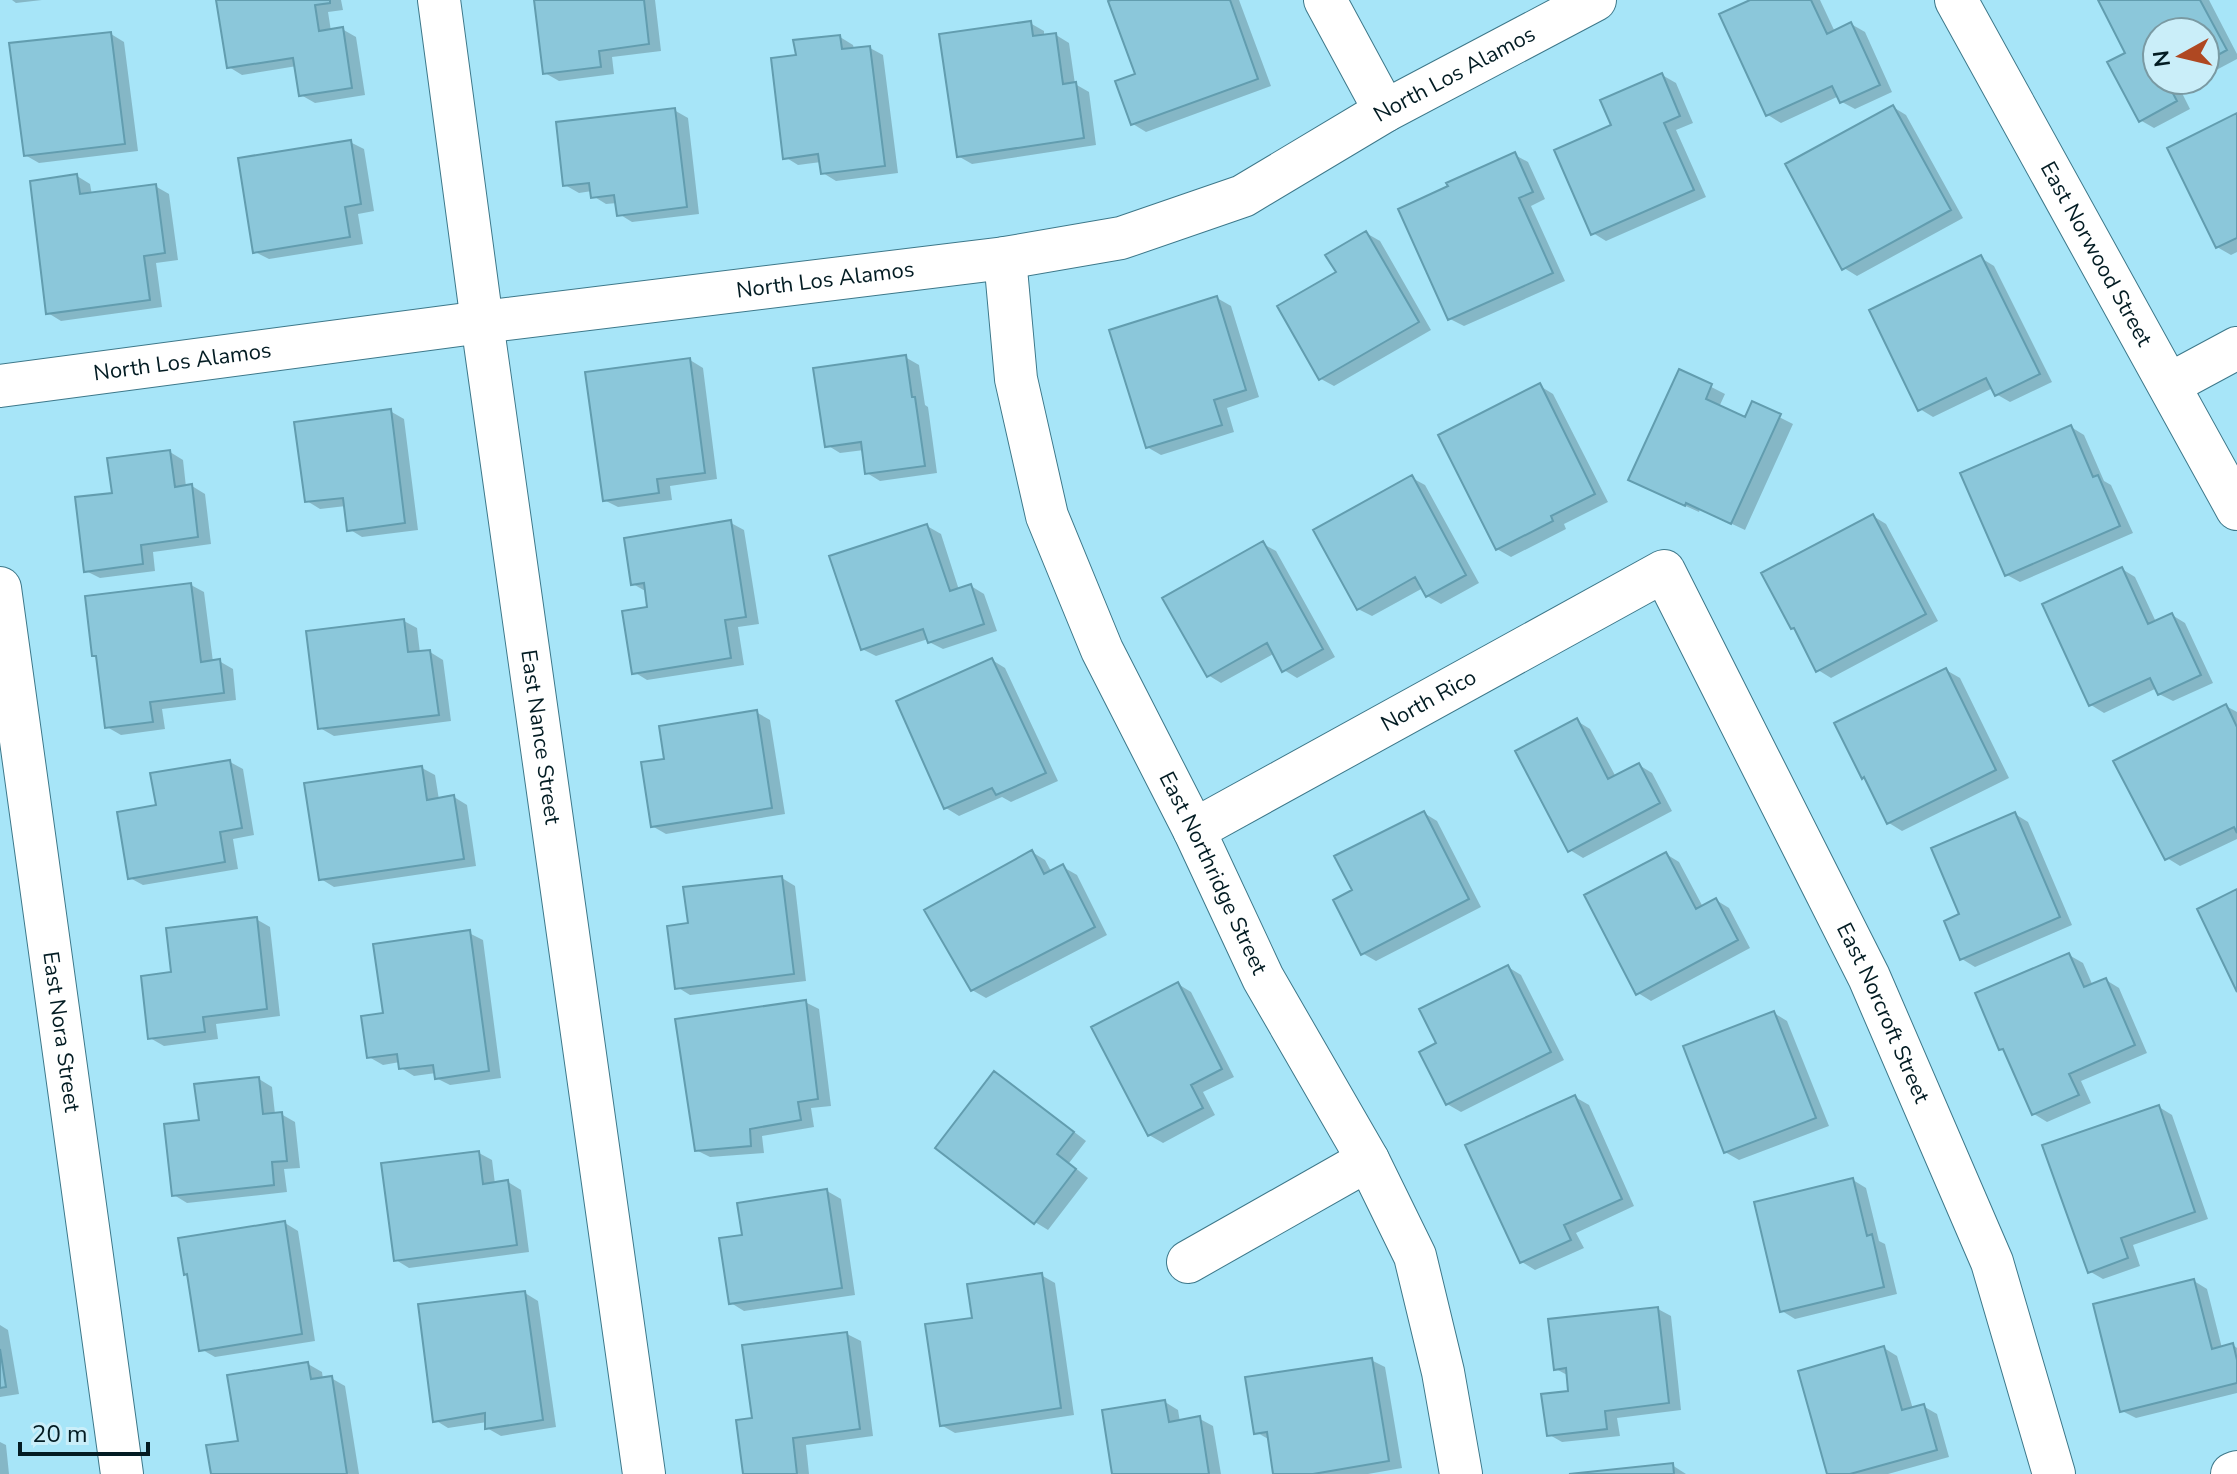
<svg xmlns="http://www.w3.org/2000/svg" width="2237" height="1474" font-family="'Nunito Sans',sans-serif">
	<rect width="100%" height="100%" fill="#a7e5f8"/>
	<path fill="#0003" d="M12,0h30l-26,3z
		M218,0h123l2,10 -15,2 3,19 11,-2 14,8 9,58 -50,8 -14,-8 -4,-29 -55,9 -13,-8z
		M536,0h119l6,51 -49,6 2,17 -55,7 -14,-8z
		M1117,0h122l32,86 -125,46 -13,-8 4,-49z
		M1755,0h65l15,32 16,-8 14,8 27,60 -37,17 -13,-7 -3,-6 -58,27 -13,-8z
		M2100,0h109l28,54v5l-32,17v-44h-48v48h41l-18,9 10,20 -36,19 -14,-8 -12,-66z
		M1030,23l14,8v6l12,-2 13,8 6,41 14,8 7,53 -124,19 -14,-8z
		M111,34l13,8 14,109 -99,12 -14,-8z
		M840,37l13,8 1,4 16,-1 13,7 15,118 -62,8 -13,-8 -2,-11 -23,3 -13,-8 13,-100z
		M1662,75l14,8 17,40 -17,7 30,67 -100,44 -13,-8 21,-107z
		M1893,107l13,8 57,103 -106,58 -13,-8z
		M674,110l14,8 11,96 -67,8 -13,-8 -2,-11 -11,1 -13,-8 -1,-5 -13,2 -14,-8z
		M2237,115v137l-6,3 -14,-8z
		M350,142l14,7 10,62 -16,3 5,30 -94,15 -14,-7z
		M1515,155l13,7 17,37 -14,7 34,75 -101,45 -14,-7z
		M77,176l13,8 2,11 63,-9 14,8 9,66 -22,3 6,44 -101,14 -13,-8z
		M1366,233l14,8 51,89 -97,56 -13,-7 17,-107z
		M1981,258l13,8 58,116 -42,20 -14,-8 -3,-6 -60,29 -13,-8z
		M1217,298l14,8 28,91 -32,11 7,24 -73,23 -14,-8z
		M905,357l14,8 6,40 3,2 9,66 -57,8 -13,-8 -3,-23 -24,3 -13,-8z
		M690,360l13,8 14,111 -47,7 2,14 -54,7 -14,-7z
		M1680,371l45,23 -6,13 27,13 7,-16 40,20 -48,106 -45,-21 -1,3 -55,-25z
		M1540,386l13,8 55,108 -44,22 2,5 -55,28 -14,-8z
		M390,411l14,8 14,111 -56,7 -13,-8 -3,-23 -26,3 -13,-8z
		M2071,427l13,8 20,46 7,4 22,48 -113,49 -13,-7z
		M170,452l13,8 3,27 6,-1 13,8 6,50 -58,8 2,19 -55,7 -14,-7 28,-76z
		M1412,478l13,7 54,98 -38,21 -14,-8 -4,-8 -51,28 -14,-7z
		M1873,516l13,8 52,97 -107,57 -13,-8 -21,-40 -4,-2z
		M731,523l13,7 15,94 -21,3 6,38 -97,15 -13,-8 15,-64 -2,-16 -14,-8z
		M927,526l14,8 18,56 12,-4 13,8 13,37 -54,18 -14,-7 -1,-3 -52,17 -14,-7z
		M1263,544l13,7 59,106 -38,21 -13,-8 -9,-17 -54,30 -13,-8z
		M2122,569l13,8 21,45 16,-7 13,8 28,60 -40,18 -14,-7 -2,-6 -53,25 -13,-8z
		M191,585l13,7 9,70 6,-1 14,8 3,31 -74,9 3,20 -44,6 -14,-8 -9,-70 -4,-2z
		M404,621l13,7 3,25 10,-1 13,8 8,61 -117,15 -14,-8z
		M992,660l13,8 53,113 -47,21 -9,-5 -43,19 -13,-8z
		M1946,670l14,8 49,100 -107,53 -13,-8 -21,-44 -5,-2z
		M2226,706l11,6v127l-57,27 -13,-8z
		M756,712l14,8 15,94 -119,20 -14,-8 14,-66z
		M1577,721l13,8 26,48 23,-12 13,8 20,38 -89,47 -13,-8z
		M230,762l13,7 11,66 -21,4 5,30 -95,16 -13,-7 28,-71z
		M422,768l13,7 4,25 15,-3 13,8 9,61 -142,21 -13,-8z
		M1424,813l13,8 44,86 -105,54 -14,-8 -8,-62z
		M2015,814l13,8 44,103 -97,42 -13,-8 -1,-44z
		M1032,852l13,8 7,13 11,-6 14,8 30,60 -121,63 -14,-8z
		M1666,854l13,8 24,45 13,-7 13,8 21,40 -99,53 -13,-8z
		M782,878l13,8 11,95 -116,14 -13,-8 13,-62z
		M256,919l14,8 10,89 -64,8 2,15 -54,7 -14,-8 24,-64z
		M469,933l14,7 18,138 -51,7 -14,-7v-5l-22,3 -13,-8 -1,-6 -17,3 -14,-8 16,-42z
		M2069,955l14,8 10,23 13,-6 13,8 28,65 -66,28 10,22 -44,19 -13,-8 -27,-61 -6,-4z
		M1508,967l13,8 43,85 -103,52 -14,-8 -8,-60z
		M1178,984l13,8 43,85 -31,15 12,23 -52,28 -14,-8z
		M805,1002l14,7 12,97 -20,2 3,19 -52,9 2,17 -54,4 -14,-7z
		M1774,1013l13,8 42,105 -90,34 -14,-8z
		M995,1074l13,7 78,60 -17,22 19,15 -40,52 -13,-8z
		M259,1079l13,8 3,27h6l14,8 5,46 -16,1 3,23 -100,11 -13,-8 27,-73z
		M1575,1097l14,8 45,101 -58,27 8,15 -49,22 -13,-8z
		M2159,1107l13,8 36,104 -75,26 7,21 -37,13 -14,-8z
		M479,1153l13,7 3,24 13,-2 13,8 8,62 -120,16 -13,-8z
		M1853,1180l13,8 13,53 6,3 12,50 -102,25 -13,-8z
		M827,1191l14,8 14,96 -111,16 -13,-8 14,-66z
		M285,1223l13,8 17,110 -100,16 -14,-8 -12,-73 -3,-2z
		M1041,1275l14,8 19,132 -119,18 -14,-8 34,-106z
		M2194,1281l13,8 15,59 11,-3 4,3v45l-101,25 -14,-7z
		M525,1293l13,8 18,126 -55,9 -14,-8v-6l-39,6 -13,-8z
		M1658,1309l13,7 10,94 -64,8 3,18 -58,6 -14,-8 22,-41 -1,-17 -13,-7z
		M0,1325l8,5 11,64 -19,3z
		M847,1334l14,7 12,95 -67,9 3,29h-64l9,-54z
		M1884,1348l13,8 16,53 10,-3 14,8 12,43 -61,17h-58z
		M1371,1360l14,7 17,101 -34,6h-93l-5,-34 -14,-8z
		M308,1364l14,8 1,7 8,-1 14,8 14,88h-146z
		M1165,1402l13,8 2,12 20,-3 13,7 8,48h-107z
		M0,1442l6,3 3,29h-9z
		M1672,1465l14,9h-98z"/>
	<path fill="#8bc7da" stroke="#629daf" stroke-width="2" d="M216,0h114v3l-15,2 4,26 24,-4 9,61 -53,8 -6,-38 -66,10z
		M534,0h110l5,44 -50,7 2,16 -58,7z
		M1111,0h119l28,79 -127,46 -16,-44 20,-7 -27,-73z
		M1750,0h61l16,34 24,-12 29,63 -40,18 -8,-17 -66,30 -47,-102z
		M2098,0h102l27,50 -22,12v-30h-48v48h14l-4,2 10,19 -38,21 -32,-60 18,-9z
		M1031,21l2,15 23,-3 7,51 13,-2 8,56 -127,19 -18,-123z
		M111,32l14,112 -101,12 -15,-113z
		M840,35l2,14 28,-3 15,120 -64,8 -3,-20 -35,5 -12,-101 25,-3 -3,-15z
		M1662,73l18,43 -16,7 30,67 -103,45 -37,-85 57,-25 -11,-25z
		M1893,105l58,105 -109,60 -57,-106z
		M675,108l12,99 -70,9 -3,-21 -23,3 -2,-15 -26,3 -7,-64z
		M2237,113v125l-21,10 -49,-100z
		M351,140l10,64 -16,3 5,30 -97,16 -15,-95z
		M1515,152l18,40 -14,6 34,75 -105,47 -50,-111 50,-23 -2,-3z
		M77,174l3,20 76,-10 9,69 -21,3 6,44 -104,14 -16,-133z
		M1366,231l53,91 -100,58 -42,-74 59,-34 -11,-17z
		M1981,255l59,119 -45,22 -9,-18 -68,33 -49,-101z
		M1217,296l29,94 -32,10 8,25 -76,23 -37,-118z
		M906,355l6,42h3l10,69 -60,8 -4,-32 -36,5 -12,-79z
		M690,358l15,115 -48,6 2,14 -56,8 -18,-129z
		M1679,369l33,15 -6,15 39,18 7,-16 29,13 -50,110 -45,-21 -1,3 -57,-26z
		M1540,383l55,111 -44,22 2,5 -57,29 -58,-115z
		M391,409l14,114 -58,8 -4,-33 -38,4 -11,-80z
		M2071,425l22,52 5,-2 22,51 -115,50 -45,-103z
		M170,450l5,37 17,-3 6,53 -57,8 2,19 -59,8 -9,-75 37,-4 -5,-35z
		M1412,475l54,100 -40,22 -11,-20 -58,33 -44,-80z
		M1873,514l53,100 -110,58 -22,-44 -3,1 -30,-56z
		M731,520l15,97 -21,3 6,38 -99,16 -10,-63 25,-4 -3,-24 -13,2 -7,-47z
		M927,524l23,67 21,-7 13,40 -56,19 -5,-14 -62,21 -32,-94z
		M1263,541l60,108 -41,23 -15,-29 -60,34 -45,-79z
		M2122,567l26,57 24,-11 29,62 -43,20 -8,-17 -61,28 -47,-102z
		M191,583l10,79 19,-3 4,34 -74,9 3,20 -48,6 -9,-72h-4l-7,-60z
		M404,619l4,33 22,-2 9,65 -121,14 -12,-98z
		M992,658l54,115 -50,22 -4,-7 -48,21 -48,-108z
		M1946,668l50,102 -109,54 -23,-47 -2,2 -28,-56z
		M2226,704l11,23v106l-3,-6 -69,33 -52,-99z
		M757,710l15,98 -121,19 -10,-65 23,-3 -5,-33z
		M1577,718l31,61 31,-16 21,40 -92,49 -53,-101z
		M230,760l12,68 -22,4 5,30 -97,17 -11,-67 39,-7 -6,-32z
		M422,766l5,34 27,-5 10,64 -145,21 -15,-97z
		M1424,811l45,88 -108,56 -28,-55 19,-10 -18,-34z
		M2015,812l45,105 -100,43 -16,-39 15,-7 -28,-66z
		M1032,850l12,24 19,-10 32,63 -124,64 -47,-81z
		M1666,852l30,57 20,-11 22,42 -102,55 -52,-100z
		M782,876l12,98 -119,15 -8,-63 21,-3 -5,-36z
		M2237,889v103l-40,-83z
		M257,917l10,92 -64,8 2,15 -57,7 -7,-63 30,-4 -5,-44z
		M470,930l19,141 -54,8 -2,-14 -34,4 -2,-15 -30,4 -6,-42 22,-3 -10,-69z
		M2069,953l15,34 22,-9 29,67 -66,29 10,21 -47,20 -29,-66 -4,1 -24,-57z
		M1508,965l43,87 -105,53 -27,-53 17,-9 -17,-34z
		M1178,982l44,87 -31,16 12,23 -55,28 -57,-109z
		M806,1000l12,99 -20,3 3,18 -51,9 1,17 -56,5 -20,-132z
		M1774,1011l42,107 -92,35 -41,-107z
		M994,1071l80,61 -17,22 19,15 -42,55 -99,-76z
		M259,1077l4,37 19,-2 5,49 -15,1 2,23 -102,11 -8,-72 35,-4 -5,-36z
		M1575,1095l47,104 -58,26 7,15 -51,23 -55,-118z
		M2159,1105l36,107 -74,26 7,20 -40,15 -46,-128z
		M479,1151l4,33 25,-4 9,65 -123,16 -13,-98z
		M1853,1178l14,58 5,-2 12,53 -104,25 -26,-110z
		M827,1189l15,99 -113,16 -10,-66 23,-3 -5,-32z
		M285,1221l17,113 -103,17 -12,-77 -3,1 -6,-37z
		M1042,1273l19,135 -121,18 -15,-102 47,-6 -5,-34z
		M2194,1279l18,70 21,-6 4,17v23l-117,29 -27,-108z
		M525,1291l18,129 -58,9v-16l-52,9 -15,-118z
		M1658,1307l11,96 -64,8 2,18 -60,7 -6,-42 27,-3 -2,-23 -12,2 -6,-51z
		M847,1332l13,97 -67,9 4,36h-54l-7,-54 16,-2 -10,-73z
		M1884,1346l18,64 22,-6 13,46 -87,24h-23l-29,-103z
		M0,1349l6,38 -6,1z
		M1372,1358l17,103 -76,13h-40l-6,-42 -13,2 -9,-57z
		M308,1362l3,17 21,-3 15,98h-136l-5,-29 32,-4 -11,-66z
		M1165,1400l4,22 31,-6 9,58h-97l-10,-64z
		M1673,1463l1,11h-105z"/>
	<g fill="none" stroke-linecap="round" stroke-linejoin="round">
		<g stroke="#3d788a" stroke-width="44">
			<g id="minor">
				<path id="s1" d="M439,0l43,322 162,1152"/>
				<path d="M1325,0l60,111"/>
				<path id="s2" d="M1956,0l281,509"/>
				<path id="s3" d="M1005,258l11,121 31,137 55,134 92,180 69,148 105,182 47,96 28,116 18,102"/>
				<path d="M2170,384l67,-36"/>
				<path id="s4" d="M0,386l482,-64 523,-64 116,-20 122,-42 142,-85 210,-111"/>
				<path id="s5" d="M0,588l122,886"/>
				<path id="s6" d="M1194,830l470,-259 205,406 123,285 62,212"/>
				<path d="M1188,1262l180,-102"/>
				<path d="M2232,1474l5,-2"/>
			</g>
		</g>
		<use href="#minor" stroke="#fff" stroke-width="42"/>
	</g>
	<g text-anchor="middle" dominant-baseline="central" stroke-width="6" stroke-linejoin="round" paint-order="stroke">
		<g font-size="22" fill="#031c23" stroke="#caeef9">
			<text stroke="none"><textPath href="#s4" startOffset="1504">North Los Alamos</textPath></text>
			<text stroke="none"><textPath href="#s2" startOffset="290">East Norwood Street</textPath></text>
			<text stroke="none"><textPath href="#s4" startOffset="832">North Los Alamos</textPath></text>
			<text stroke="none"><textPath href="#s4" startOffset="184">North Los Alamos</textPath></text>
			<text stroke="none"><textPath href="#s6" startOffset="268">North Rico</textPath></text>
			<text stroke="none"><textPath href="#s1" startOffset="744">East Nance Street</textPath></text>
			<text stroke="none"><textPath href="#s3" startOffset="656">East Northridge Street</textPath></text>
			<text stroke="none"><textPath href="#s6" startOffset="1030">East Norcroft Street</textPath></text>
			<text stroke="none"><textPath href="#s5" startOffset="448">East Nora Street</textPath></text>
		</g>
	</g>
	<g transform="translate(2181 56) rotate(262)"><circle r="38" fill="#caeef9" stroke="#7a9aa3" stroke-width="2"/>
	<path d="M0-6L14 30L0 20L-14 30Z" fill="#af4822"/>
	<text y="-12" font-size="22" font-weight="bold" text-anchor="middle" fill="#031c23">N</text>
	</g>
	<path d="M20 1442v12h128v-12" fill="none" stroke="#031c23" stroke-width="4"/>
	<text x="32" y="1442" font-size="24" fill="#031c23" stroke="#caeef9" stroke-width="6" paint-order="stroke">20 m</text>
</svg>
